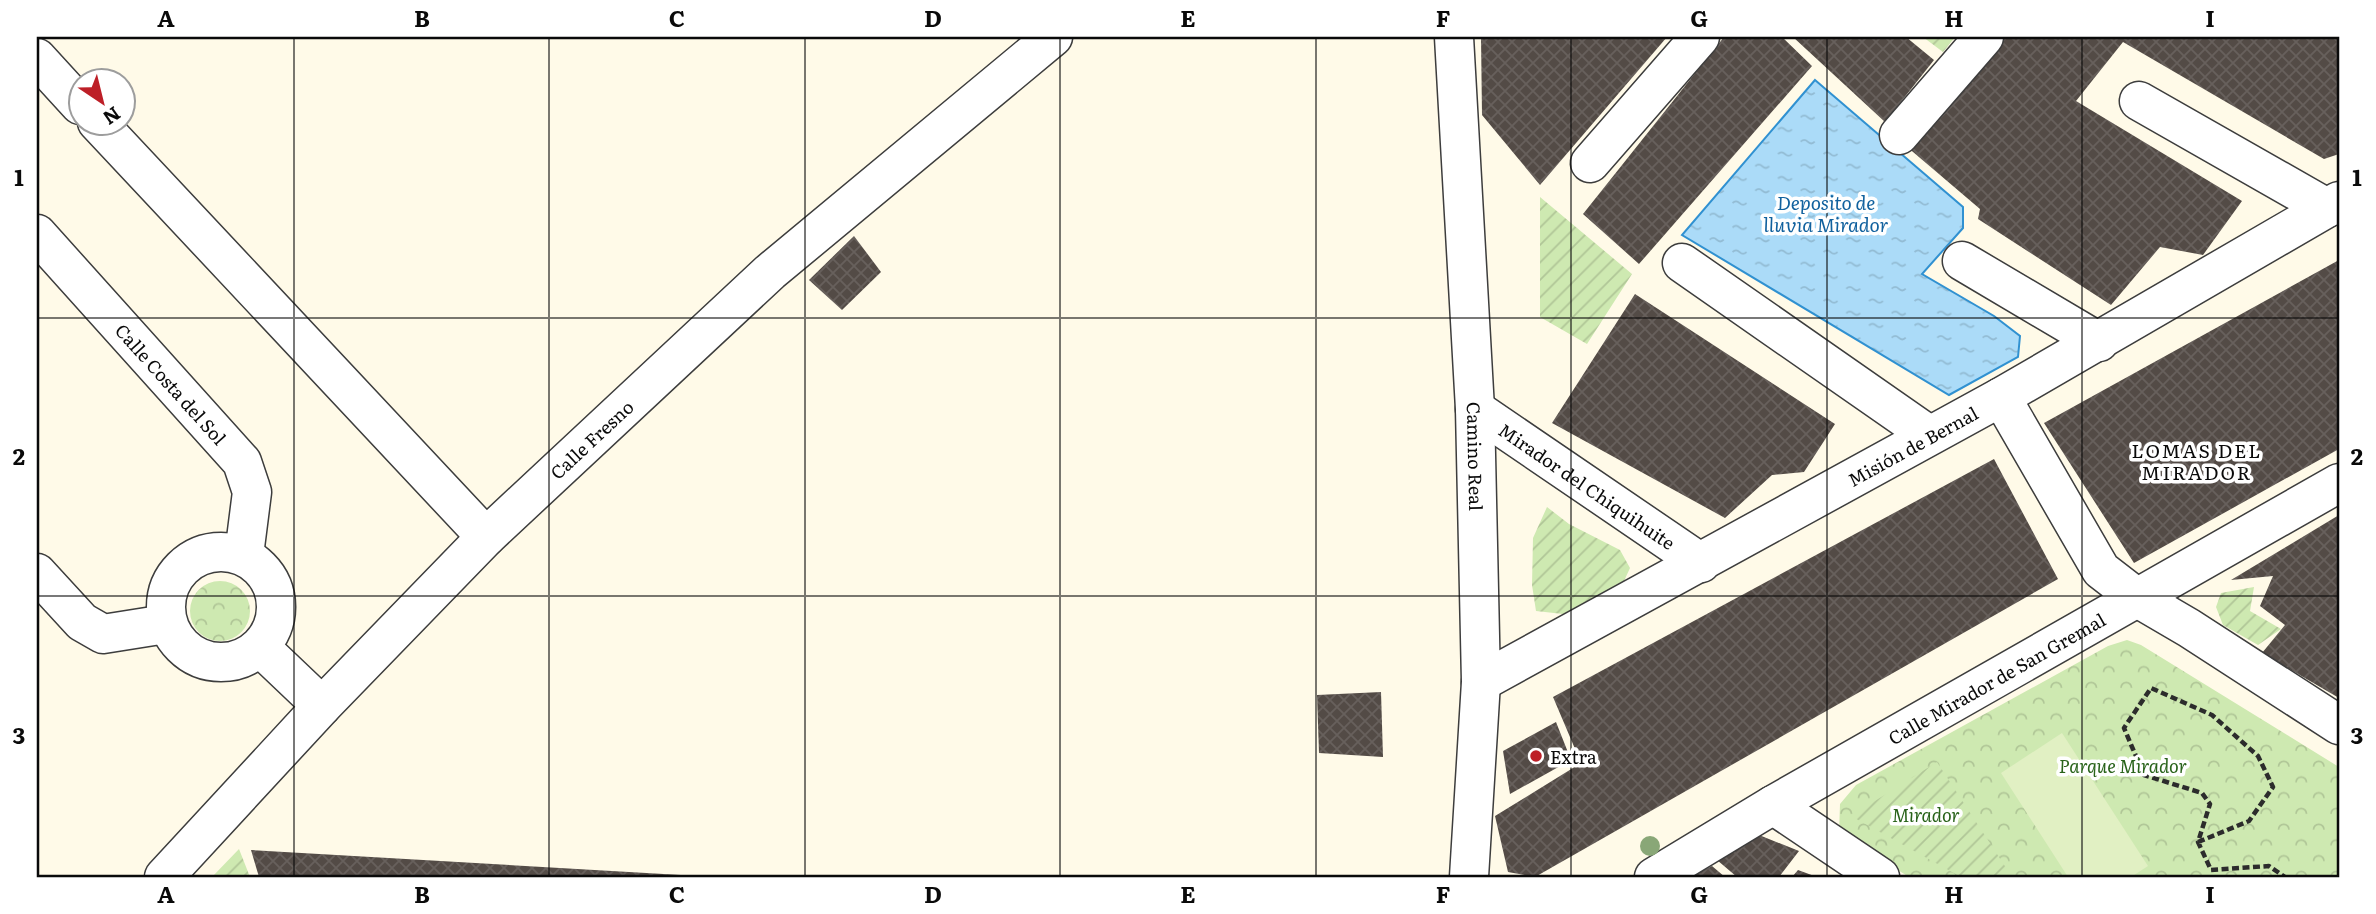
<svg xmlns="http://www.w3.org/2000/svg" width="2376" height="914" font-family="Literata,serif">
	<defs>
		<pattern id="park-crowns" width="20" height="18" patternUnits="userSpaceOnUse" patternTransform="scale(1.75)"><rect width="20" height="18" fill="#cee9b1"/><path d="M2 6a3 3 0 1 1 6 0M12 15a3 3 0 1 1 6 0" fill="none" stroke="#b0c697"/></pattern>
		<pattern id="garden-furrows" width="10" height="10" patternUnits="userSpaceOnUse" patternTransform="scale(1.75)"><rect width="10" height="10" fill="#cee9b1"/><path d="M-1 1l2-2M0 10L10 0M9 11l2-2" fill="none" stroke="#b0c697"/></pattern>
		<pattern id="water-ripples" width="26" height="14" patternUnits="userSpaceOnUse" patternTransform="scale(1.75)"><rect width="26" height="14" fill="#abdbf8"/><path d="M2 4q2-2 4 0t4 0M15 11q2-2 4 0t4 0" fill="none" stroke="#92bbd3"/></pattern>
		<pattern id="building-cross-hatch" width="8" height="8" patternUnits="userSpaceOnUse" patternTransform="scale(1.75)"><rect width="8" height="8" fill="#534b46"/><path d="M0 0l8 8M0 8l8-8" fill="none" stroke="#67605c"/></pattern>
	</defs>
	<rect width="100%" height="100%" fill="#fffae8"/>
	<path fill="url(#park-crowns)" d="M190 611a30 30 0 1 1 60 0a30 30 0 1 1-60 0Z
		M2127,640l14,5 198,122v110h-430l-70,-44 1,-29 16,-19 252,-139z"/>
	<path fill="url(#garden-furrows)" d="M1923,37h32l-12,15z
		M1540,197l92,77 -45,70 -47,-27z
		M1547,507l22,17 51,26 10,18 -6,13 -61,33 -27,-3 -4,-26 1,-47z
		M2254,587l-4,24 31,18 -23,16 -35,-20 -7,-18 5,-14z
		M1937,762l75,115h-51l-110,-61z
		M239,849l11,28h-38z"/>
	<path fill="#e1f0c3" d="M2062,733l86,133 -17,11h-63l-67,-104z"/>
	<path fill="url(#water-ripples)" stroke="#3091d1" stroke-width="2" d="M1815,80l148,127v21l-41,46 72,42 26,20 -2,21 -69,38 -267,-160z"/>
	<path fill="url(#building-cross-hatch)" d="M1481,37h186l-127,148 -58,-70z
		M1724,37h58l30,29 -173,198 -56,-50z
		M1793,37h113l28,23 -49,62z
		M2005,37h334v117l-15,5 -201,-117 -47,59 166,100 -39,54 -43,-8 -49,58 -133,-86 2,-10 -74,-63z
		M854,236l27,36 -39,38 -33,-30z
		M2339,260v189l-205,114 -90,-140z
		M1635,294l200,130 -31,48 -32,3 -47,43 -173,-95z
		M1994,459l64,120 -523,298 -27,-5 -13,-56 86,-53 -28,-66z
		M2339,515v183l-77,-45 23,-28 -25,-19 13,-30 -42,4z
		M1381,692l2,65 -64,-4 -2,-58z
		M1556,722l15,38 -61,34 -7,-43z
		M1759,835l40,16 -20,26h-42l-20,-17z
		M251,850l430,25v2h-422z
		M1712,866l13,11h-36z
		M1798,870l19,7h-25z"/>
	<g fill="none" stroke-linecap="round" stroke-linejoin="round">
		<g stroke="#3d3d3d" stroke-width="41">
			<g id="minor">
				<path id="s1" d="M1454,37l21,372 6,273 -12,195"/>
				<path d="M37,58l43,47"/>
				<path d="M2139,101l188,107"/>
				<path d="M97,122l389,415"/>
				<path d="M1899,135l85,-98"/>
				<path d="M1590,163l110,-126"/>
				<path id="s2" d="M37,234l205,228 10,30 -8,63"/>
				<path d="M1962,261l137,81"/>
				<path d="M1682,263l247,172"/>
				<path d="M2001,397l100,173 35,27 53,31 150,97"/>
				<path id="s3" d="M1475,409l226,154"/>
				<circle cx="221" cy="607" r="55"/>
				<path d="M37,573l45,49 21,12 63,-10"/>
				<path d="M260,647l62,59"/>
				<path id="s4" d="M1481,682l520,-285 338,-196"/>
				<path d="M1773,805l107,72"/>
				<path id="s5" d="M164,877l158,-171 164,-169 284,-265 283,-235"/>
				<path id="s6" d="M1654,877l119,-72 566,-322"/>
			</g>
		</g>
		<path stroke="#2c2c2c" stroke-width="4.5" stroke-dasharray="7 3.5" stroke-linecap="butt" d="M2198,842l51,-21 24,-34 -15,-31 -46,-41 -61,-27 -27,40 20,47 58,18 8,11 -12,38 13,28 58,-4 16,11"/>
		<use href="#minor" stroke="#fff" stroke-width="38"/>
	</g>
	<circle fill="#89a777" cx="1650" cy="846" r="10"/>
	<path fill="none" stroke="#0a0a0a" stroke-width="2" stroke-opacity="0.55" d="M294,37v840M549,37v840M805,37v840M1060,37v840M1316,37v840M1571,37v840M1827,37v840M2082,37v840M37,318h2302M37,596h2302"/>
	<circle fill="#bd1f27" stroke="#fff" stroke-width="2.5" cx="1536" cy="756" r="7"/>
	<g text-anchor="middle" dominant-baseline="central" stroke-width="7" stroke-linejoin="round" paint-order="stroke">
		<g font-size="18" fill="#0a0a0a" stroke="#fff">
			<text stroke="none"><textPath href="#s2" startOffset="201">Calle Costa del Sol</textPath></text>
			<text stroke="none"><textPath href="#s5" startOffset="612">Calle Fresno</textPath></text>
			<text stroke="none"><textPath href="#s4" startOffset="492">Misión de Bernal</textPath></text>
			<text stroke="none"><textPath href="#s1" startOffset="420">Camino Real</textPath></text>
			<text stroke="none"><textPath href="#s3" startOffset="136">Mirador del Chiquihuite</textPath></text>
			<text stroke="none"><textPath href="#s6" startOffset="396">Calle Mirador de San Gremal</textPath></text>
		</g>
		<g font-size="18" fill="#0a0a0a" stroke="#fff" text-anchor="start">
			<text x="1550" y="756">Extra</text>
		</g>
		<g font-size="18" font-style="italic" fill="#29631a" stroke="#fff">
			<text x="2123" y="765">Parque Mirador</text>
			<text x="1926" y="814">Mirador</text>
		</g>
		<g font-size="19" font-style="italic" fill="#11619e" stroke="#fff">
			<text x="1826" y="202">Deposito de<tspan x="1826" dy="22">lluvia Mirador</tspan></text>
		</g>
		<g font-size="19" letter-spacing="2" fill="#0a0a0a" stroke="#fff">
			<text x="2197" y="450">LOMAS DEL<tspan x="2197" dy="22">MIRADOR</tspan></text>
		</g>
	</g>
	<rect width="2376" height="914" fill="none" stroke="#ffffff" stroke-width="77"/>
	<g transform="translate(102 102) rotate(145)"><circle r="33" fill="#ffffff" stroke="#9d9d9d" stroke-width="2"/>
	<path d="M0-5L12 26L0 18L-12 26Z" fill="#bd1f27"/>
	<text y="-10" font-size="19" font-weight="bold" text-anchor="middle" fill="#0a0a0a">N</text>
	</g>
	<rect x="38" y="38" width="2300" height="838" fill="none" stroke="#0a0a0a" stroke-width="2.5"/>
	<g font-size="23" text-anchor="middle" font-weight="bold" fill="#0a0a0a">
		<text x="166" y="27">A</text>
		<text x="422" y="27">B</text>
		<text x="677" y="27">C</text>
		<text x="933" y="27">D</text>
		<text x="1188" y="27">E</text>
		<text x="1443" y="27">F</text>
		<text x="1699" y="27">G</text>
		<text x="1954" y="27">H</text>
		<text x="2210" y="27">I</text>
		<text x="19" y="186">1</text>
		<text x="2357" y="186">1</text>
		<text x="19" y="465">2</text>
		<text x="2357" y="465">2</text>
		<text x="19" y="744">3</text>
		<text x="2357" y="744">3</text>
		<text x="166" y="903">A</text>
		<text x="422" y="903">B</text>
		<text x="677" y="903">C</text>
		<text x="933" y="903">D</text>
		<text x="1188" y="903">E</text>
		<text x="1443" y="903">F</text>
		<text x="1699" y="903">G</text>
		<text x="1954" y="903">H</text>
		<text x="2210" y="903">I</text>
	</g>
</svg>
